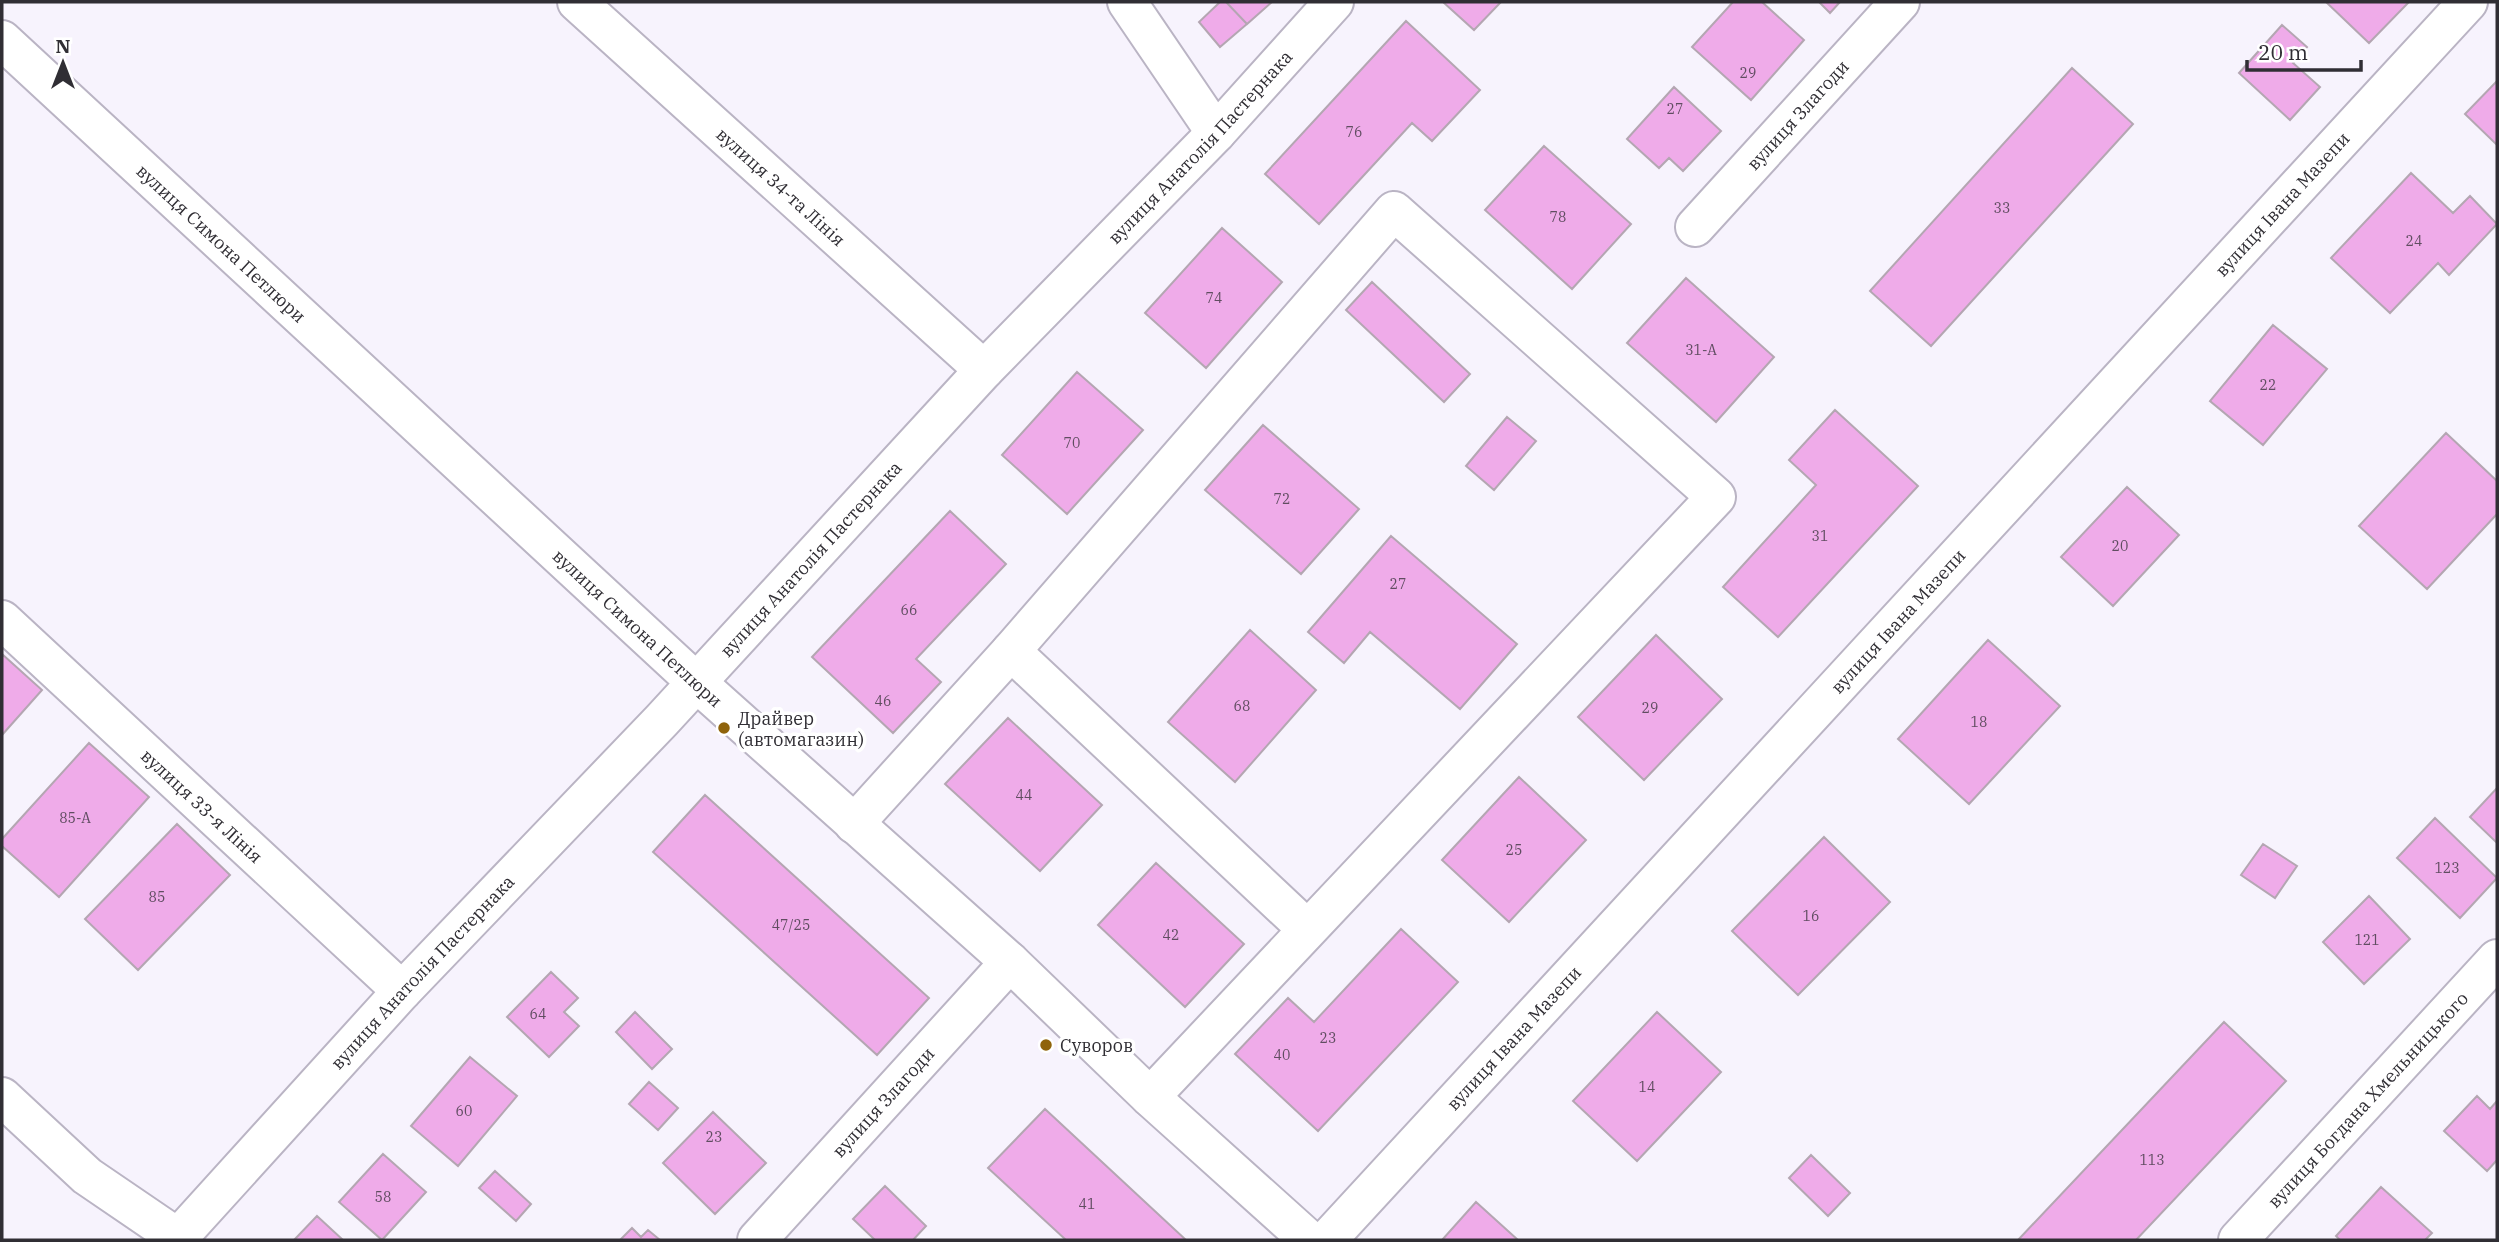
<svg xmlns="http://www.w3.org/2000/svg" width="2499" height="1242" font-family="'IBM Plex Serif',serif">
	<rect width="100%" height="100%" fill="#f7f3fd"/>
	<path fill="#efabe9" stroke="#b4a6b2" stroke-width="2" d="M1220,2h6l21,22 -27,23 -21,-25z
		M1226,2h46l-25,22z
		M1443,2h58l-27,28z
		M1733,2h29l42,38 -53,60 -59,-53z
		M1819,2h21l-10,11z
		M2326,2h83l-40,41z
		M1406,21l74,69 -48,51 -20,-18 -93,101 -54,-50z
		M2282,25l25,22 -14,16 27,24 -30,33 -51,-47z
		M2072,68l61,56 -202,222 -61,-55z
		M2497,81v64l-32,-31z
		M1674,87l47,44 -38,40 -14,-13 -10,10 -32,-29z
		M1544,146l87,78 -59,65 -87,-79z
		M2411,173l42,40 17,-17 27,28 -48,51 -11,-12 -48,50 -59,-55z
		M1222,228l60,54 -76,86 -61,-55z
		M1686,278l88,79 -58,65 -89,-79z
		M1372,282l98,92 -26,28 -98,-92z
		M2273,325l54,44 -64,76 -53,-44z
		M1077,372l66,58 -76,84 -65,-59z
		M1835,410l83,76 -140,151 -55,-50 93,-102 -27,-25z
		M1507,417l29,24 -42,49 -28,-24z
		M1263,425l96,84 -58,65 -96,-84z
		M2446,433l51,48v33l-70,75 -68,-63z
		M2127,487l52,48 -66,71 -52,-49z
		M950,511l56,53 -90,95 25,23 -48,51 -81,-76z
		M1391,536l126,108 -57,65 -90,-77 -26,31 -36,-31z
		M1250,630l66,60 -81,92 -67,-60z
		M1656,635l66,64 -78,81 -66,-63z
		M1988,640l72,66 -91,98 -71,-65z
		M2,654l40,36 -40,45z
		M1008,718l94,87 -62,66 -95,-87z
		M89,743l60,54 -90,100 -57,-51v-7z
		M1519,777l67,63 -77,82 -67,-62z
		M2497,788v55l-27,-26z
		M705,795l224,203 -52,57 -224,-203z
		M2435,818l62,60 -37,40 -63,-60z
		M177,824l53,51 -92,95 -53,-51z
		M1824,837l66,65 -92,93 -66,-64z
		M2263,844l34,22 -22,32 -34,-23z
		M1156,863l88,81 -59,63 -87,-82z
		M2369,896l41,43 -46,45 -41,-42z
		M1401,929l57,53 -140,149 -83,-77 53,-56 26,24z
		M551,972l27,26 -14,14 15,14 -30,31 -42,-40z
		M635,1012l37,37 -20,20 -36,-37z
		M1657,1012l64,60 -84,89 -64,-60z
		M2224,1022l62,59 -150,159h-118z
		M470,1057l47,39 -59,70 -47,-40z
		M649,1082l29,26 -20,22 -29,-26z
		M2477,1096l13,13 7,-8v59l-10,11 -43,-40z
		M1045,1109l141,131h-120l-78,-72z
		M713,1112l53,51 -51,51 -52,-51z
		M383,1154l43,38 -44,48 -43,-38z
		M1811,1155l39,38 -22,23 -39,-38z
		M495,1171l36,33 -15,17 -37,-33z
		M885,1186l41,40 -13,14h-38l-22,-21z
		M2381,1187l51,46 -7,7h-85l-4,-4z
		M1476,1202l42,38h-76z
		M317,1216l26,24h-49z
		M632,1228l9,9 7,-7 12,10h-40z"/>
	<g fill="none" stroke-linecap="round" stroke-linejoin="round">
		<g stroke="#bab4c4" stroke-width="42">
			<g id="minor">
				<path id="s1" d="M577,2l407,368"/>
				<path d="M1127,2l89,131"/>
				<path id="s2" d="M2,40l694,642 314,280 140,135 159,143"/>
				<path id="s3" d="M1695,227l205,-225"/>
				<path id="s4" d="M2,620l400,371"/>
				<path d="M1011,651l296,278"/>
				<path d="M854,824l157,-173 383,-440 322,286 -566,600"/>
				<path d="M2,1097l85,79 91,62"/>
				<path id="s5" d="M176,1240l226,-249 260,-271 322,-350 232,-237 118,-131"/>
				<path id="s6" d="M757,1240l253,-278"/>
				<path id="s7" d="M1327,1240l1141,-1238"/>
				<path id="s8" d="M2238,1240l259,-281"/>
			</g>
		</g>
		<use href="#minor" stroke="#fff" stroke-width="38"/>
	</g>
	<g fill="#8f630b" stroke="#fff" stroke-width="2.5">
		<circle cx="724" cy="728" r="7"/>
		<circle cx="1046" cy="1045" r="7"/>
	</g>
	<g text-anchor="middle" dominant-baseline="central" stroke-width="7" stroke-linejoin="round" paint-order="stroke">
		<g font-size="14" fill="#604d61">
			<text x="1748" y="73">29</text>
			<text x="1675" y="109">27</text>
			<text x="1354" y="132">76</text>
			<text x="2002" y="208">33</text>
			<text x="1558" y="217">78</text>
			<text x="2414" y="241">24</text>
			<text x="1214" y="298">74</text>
			<text x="1701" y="350">31-А</text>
			<text x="2268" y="385">22</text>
			<text x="1072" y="443">70</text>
			<text x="1282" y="499">72</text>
			<text x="1820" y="536">31</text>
			<text x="2120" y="546">20</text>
			<text x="1398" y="584">27</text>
			<text x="909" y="610">66</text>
			<text x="883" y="701">46</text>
			<text x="1242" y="706">68</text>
			<text x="1650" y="708">29</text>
			<text x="1979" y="722">18</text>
			<text x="1024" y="795">44</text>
			<text x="75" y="818">85-А</text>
			<text x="1514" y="850">25</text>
			<text x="2447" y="868">123</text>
			<text x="157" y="897">85</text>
			<text x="1811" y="916">16</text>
			<text x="791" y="925">47/25</text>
			<text x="1171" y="935">42</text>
			<text x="2367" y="940">121</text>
			<text x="538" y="1014">64</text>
			<text x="1328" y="1038">23</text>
			<text x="1282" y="1055">40</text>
			<text x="1647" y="1087">14</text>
			<text x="464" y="1111">60</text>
			<text x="714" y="1137">23</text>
			<text x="2152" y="1160">113</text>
			<text x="383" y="1197">58</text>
			<text x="1087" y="1204">41</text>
		</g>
		<g font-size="18" fill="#302e34" stroke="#fff">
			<text stroke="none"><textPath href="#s3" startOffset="152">вулиця Злагоди</textPath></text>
			<text stroke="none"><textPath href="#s5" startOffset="1498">вулиця Анатолія Пастернака</textPath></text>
			<text stroke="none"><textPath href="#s1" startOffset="275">вулиця 34-та Лінія</textPath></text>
			<text stroke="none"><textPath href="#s7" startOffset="1409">вулиця Івана Мазепи</textPath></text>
			<text stroke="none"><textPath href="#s2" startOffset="299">вулиця Симона Петлюри</textPath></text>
			<text stroke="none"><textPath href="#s5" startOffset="931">вулиця Анатолія Пастернака</textPath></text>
			<text stroke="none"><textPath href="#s7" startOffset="842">вулиця Івана Мазепи</textPath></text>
			<text stroke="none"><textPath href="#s2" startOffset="866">вулиця Симона Петлюри</textPath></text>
			<text stroke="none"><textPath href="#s4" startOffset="273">вулиця 33-я Лінія</textPath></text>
			<text stroke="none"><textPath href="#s5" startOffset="364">вулиця Анатолія Пастернака</textPath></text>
			<text stroke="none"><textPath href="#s7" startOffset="275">вулиця Івана Мазепи</textPath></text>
			<text stroke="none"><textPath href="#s8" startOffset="191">вулиця Богдана Хмельницького</textPath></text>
			<text stroke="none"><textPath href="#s6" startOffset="187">вулиця Злагоди</textPath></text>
		</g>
		<g font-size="18" fill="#302e34" stroke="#fff" text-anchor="start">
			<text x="738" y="718">Драйвер<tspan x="738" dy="21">(автомагазин)</tspan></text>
			<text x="1060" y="1045">Суворов</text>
		</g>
	</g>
	<rect width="2499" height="1242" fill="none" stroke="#302e34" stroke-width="7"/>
	<g transform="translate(63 63)" stroke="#ffffff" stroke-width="5" paint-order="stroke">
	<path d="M0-5L12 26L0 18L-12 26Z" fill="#302e34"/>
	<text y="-10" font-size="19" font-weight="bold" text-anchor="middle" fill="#302e34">N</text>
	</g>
	<path d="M2247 60v10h114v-10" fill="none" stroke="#302e34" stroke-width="3.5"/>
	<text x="2258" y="60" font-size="21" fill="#302e34" stroke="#ffffff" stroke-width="5" paint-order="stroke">20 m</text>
</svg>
